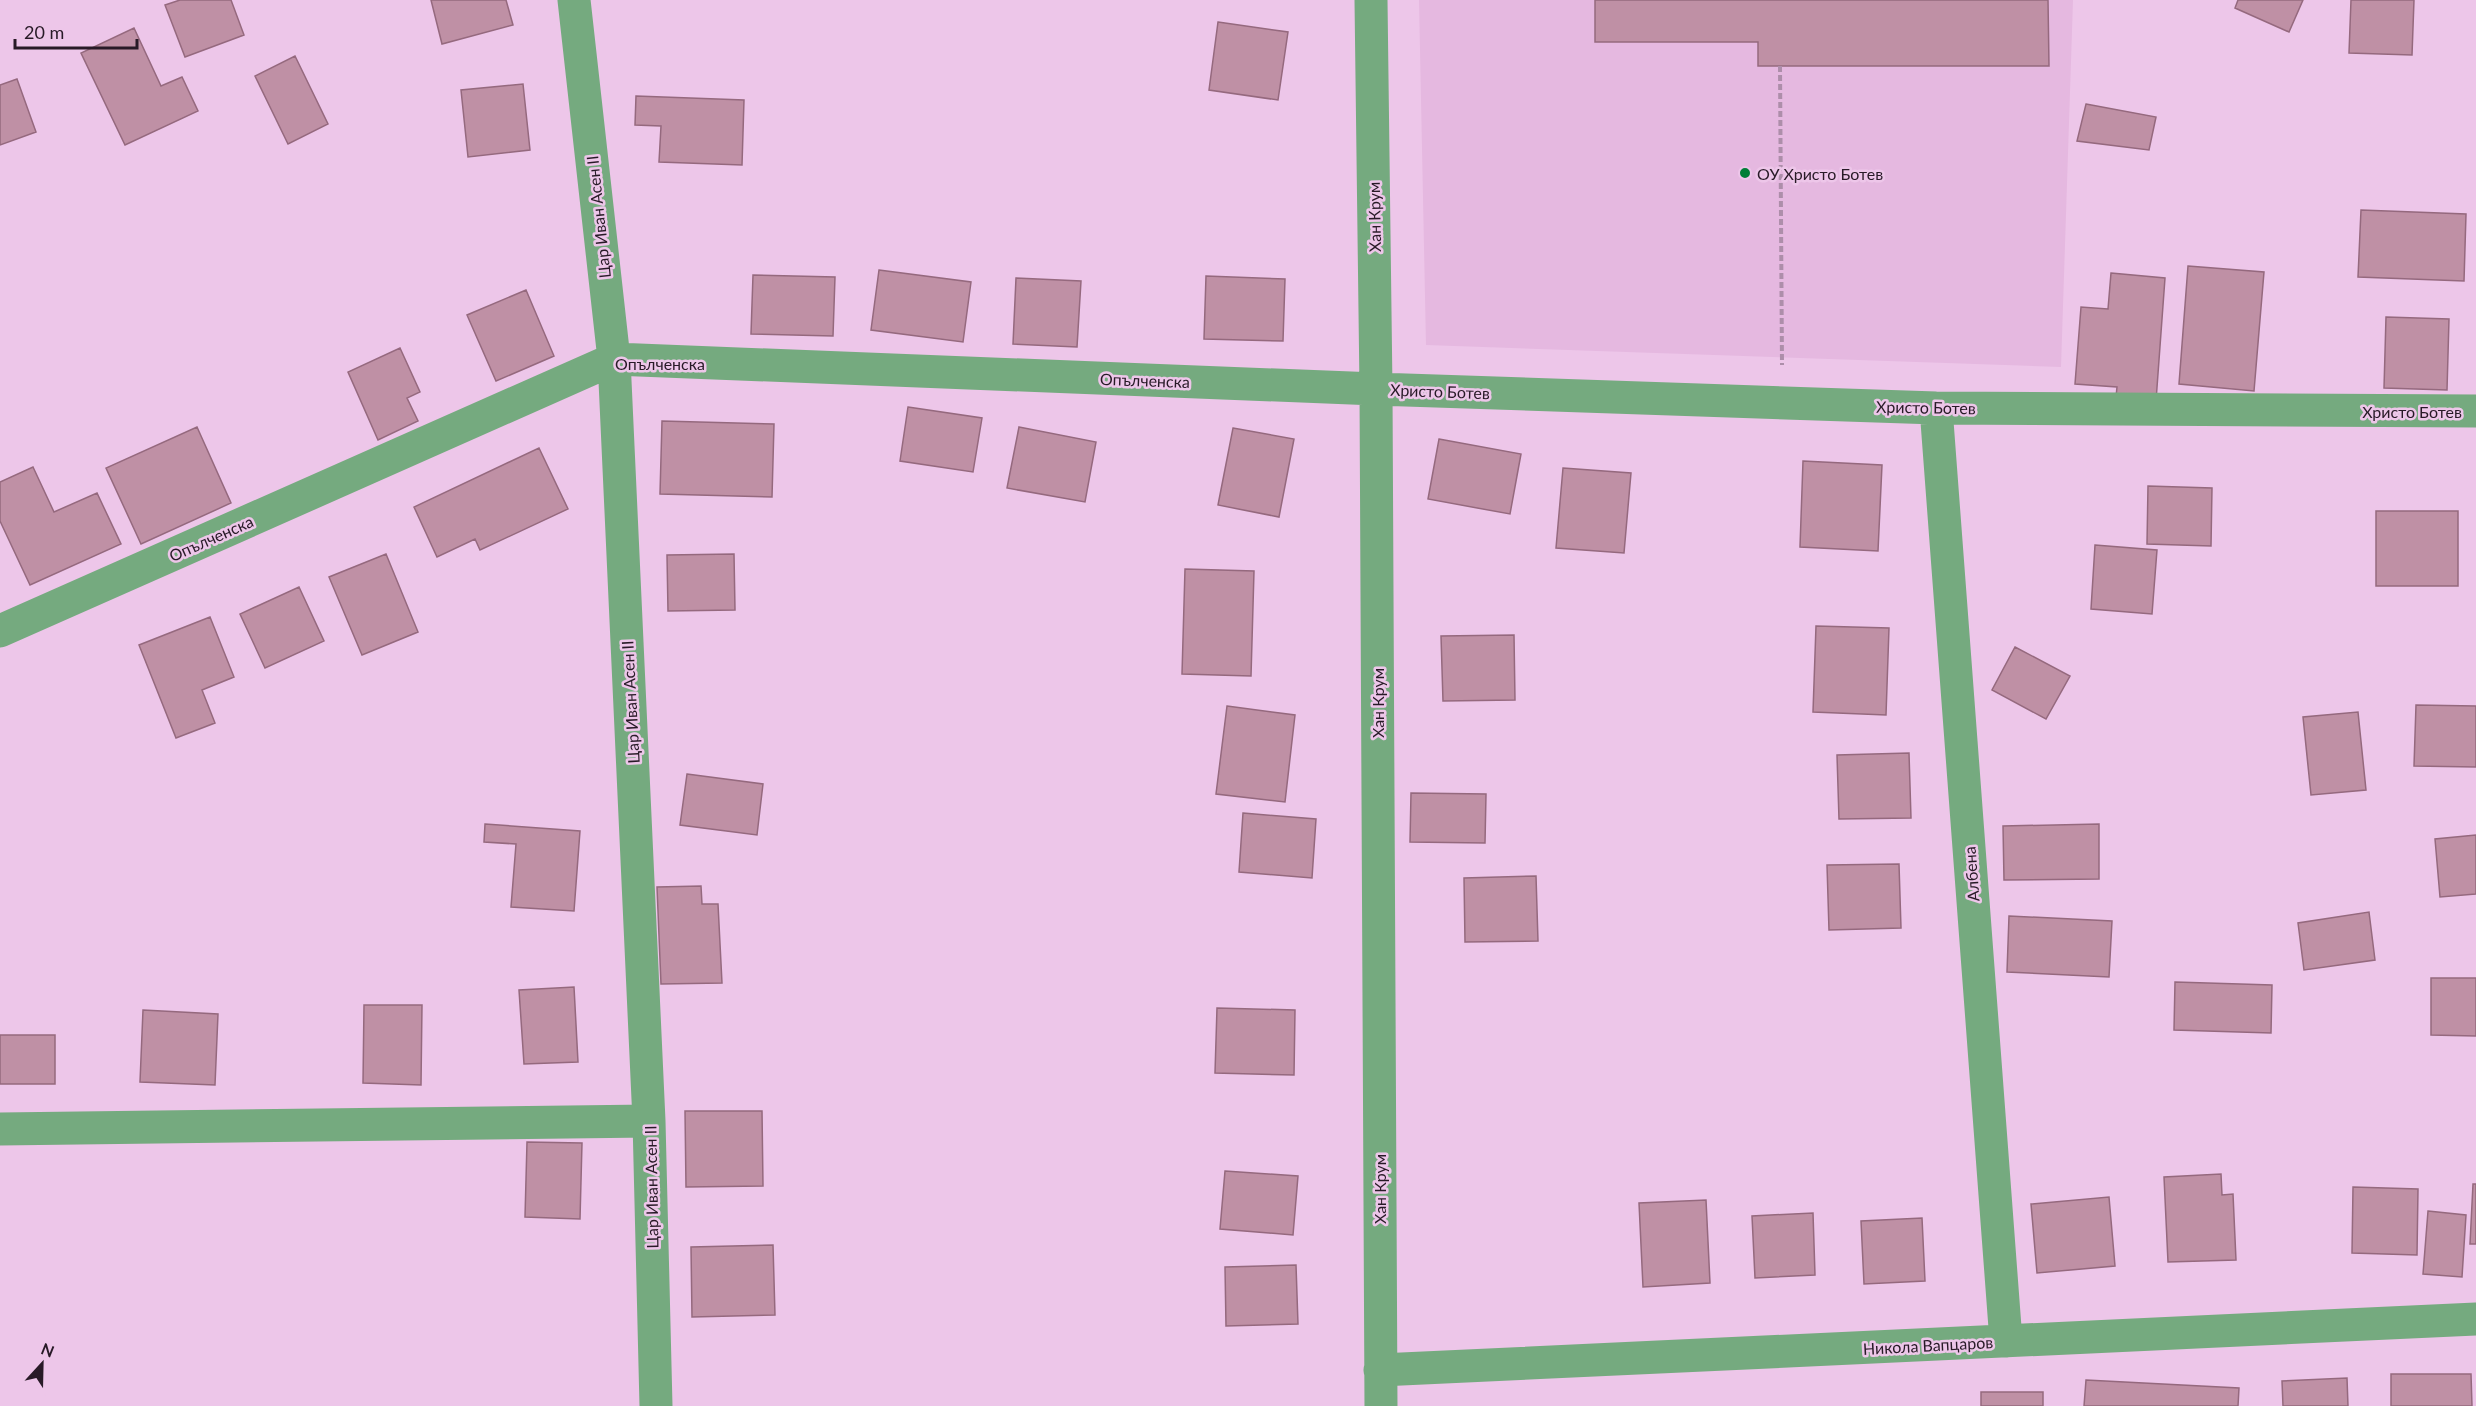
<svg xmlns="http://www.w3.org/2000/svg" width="2476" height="1406" font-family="Lato,sans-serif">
	<rect width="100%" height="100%" fill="#edc6e9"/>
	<path fill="#e5b8e0" d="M1419,0h654l-12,367 -635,-22z"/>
	<path fill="#bf90a5" stroke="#95697e" stroke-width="1.5" d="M180,0h51l13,35 -59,22 -20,-52z
		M431,0h75l7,25 -71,19z
		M1595,0h453l1,66h-291v-24h-163z
		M2238,0h65l-14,32 -54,-24z
		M2351,0h63l-2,55 -63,-2z
		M1218,22l70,10 -10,68 -69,-10z
		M134,28l27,58 21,-9 16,34 -73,34 -44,-92z
		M295,56l33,68 -40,20 -33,-68z
		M17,79l19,53 -36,13v-60z
		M523,84l7,66 -62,7 -7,-67z
		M636,96l108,4 -2,65 -83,-3 2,-36 -26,-1z
		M2086,104l70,13 -7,33 -72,-9z
		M2361,210l105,4 -2,67 -106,-4z
		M2188,266l76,6 -10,119 -75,-7z
		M879,270l92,12 -8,60 -92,-12z
		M2111,273l54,5 -9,123 -40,-4 1,-10 -42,-3 6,-77 27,2z
		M753,275l82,2 -2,59 -82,-2z
		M1206,276l79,3 -2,62 -79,-2z
		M1016,278l65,3 -4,66 -64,-3z
		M526,290l28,66 -58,25 -29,-66z
		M2386,317l63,2 -2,71 -63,-2z
		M400,348l20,44 -13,6 11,23 -40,19 -30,-68z
		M908,407l74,11 -9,54 -73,-11z
		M662,421l112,3 -2,73 -112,-3z
		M197,427l34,76 -90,41 -35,-76z
		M1019,427l77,15 -11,60 -78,-14z
		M1233,428l61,11 -15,78 -61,-12z
		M1439,439l82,15 -11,60 -82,-15z
		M539,448l29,61 -88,41 -5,-11 -38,18 -23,-50z
		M1803,461l79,4 -4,86 -78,-4z
		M33,467l21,45 43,-19 24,51 -91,41 -30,-64v-39z
		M1563,468l68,5 -7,80 -68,-5z
		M2148,486l64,2 -1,58 -64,-2z
		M2376,511h82v75h-82z
		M2095,545l62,5 -5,64 -61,-5z
		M386,554l32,78 -56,23 -33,-78z
		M734,554l1,56 -67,1 -1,-56z
		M1185,569l69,2 -3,105 -69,-2z
		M299,587l25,54 -59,27 -25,-54z
		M210,617l24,60 -32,13 13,33 -39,15 -37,-93z
		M1816,626l73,2 -3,87 -73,-3z
		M1514,635l1,65 -72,1 -2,-65z
		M2015,647l55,29 -24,43 -54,-29z
		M2416,705l60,1v61l-62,-1z
		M1227,706l68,9 -10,87 -69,-8z
		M2358,712l8,78 -55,5 -8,-78z
		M1909,753l2,65 -72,1 -2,-64z
		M687,774l76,10 -6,51 -77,-10z
		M1411,793l75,1 -1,49 -75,-1z
		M1243,813l73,6 -4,59 -73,-6z
		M485,824l95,7 -6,80 -63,-4 5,-63 -32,-2z
		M2099,824v55l-95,1 -1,-54z
		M2476,835v59l-36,3 -5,-58z
		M1899,864l2,64 -72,2 -2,-65z
		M1536,876l2,65 -73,1 -1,-64z
		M701,886l1,18h16l4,79 -61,1 -4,-97z
		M2369,912l6,48 -71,10 -6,-47z
		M2009,916l103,5 -3,56 -102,-5z
		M2431,978h45v58l-45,-1z
		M2175,982l97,3 -1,48 -97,-3z
		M574,987l4,75 -54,2 -5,-74z
		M364,1005h58l-1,80 -58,-2z
		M1217,1008l78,2 -1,65 -79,-2z
		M143,1010l75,4 -3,71 -75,-3z
		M0,1035h55v49h-55z
		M685,1111h77l1,75 -77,1z
		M527,1142l55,1 -2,76 -55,-2z
		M1225,1171l73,5 -5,59 -73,-6z
		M2221,1174l1,21 11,-1 3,66 -68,2 -4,-85z
		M2473,1184h3v60h-6z
		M2353,1187l65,2 -1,66 -65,-2z
		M2109,1197l6,69 -78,7 -6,-69z
		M1706,1200l4,83 -67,4 -4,-84z
		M2428,1211l38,4 -4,62 -39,-3z
		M1813,1213l2,62 -60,3 -3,-62z
		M1922,1218l3,63 -61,3 -3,-63z
		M773,1245l2,70 -83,2 -1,-70z
		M1296,1265l2,59 -72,2 -1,-59z
		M2391,1374h80l1,32h-81z
		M2347,1378l1,28h-65l-1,-25z
		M2086,1380l153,8 -1,18h-154z
		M1981,1392h62v14h-62z"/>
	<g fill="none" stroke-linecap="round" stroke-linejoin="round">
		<path stroke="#ad8eaa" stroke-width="4" stroke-dasharray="6 3" stroke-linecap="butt" d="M1780,66l2,299"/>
		<path stroke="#75aa7f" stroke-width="33" d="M574,0l40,359 35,762 7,285
			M1371,0l5,389 5,1017
			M1936,408l70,933
			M0,631l614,-272 762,30 560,19 540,3
			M0,1129l649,-8
			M1380,1370l1096,-51"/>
	</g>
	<circle fill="#007e36" stroke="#edc6e9" stroke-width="2" cx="1745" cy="173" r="6"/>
	<g text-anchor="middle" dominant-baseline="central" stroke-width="5" stroke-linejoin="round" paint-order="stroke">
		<g font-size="16" fill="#281a27" stroke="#edc6e9" text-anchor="start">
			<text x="1757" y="173">ОУ Христо Ботев</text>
		</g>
		<g font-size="16" fill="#281a27" stroke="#edc6e9">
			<text transform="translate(598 217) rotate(-96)">Цар Иван Асен II</text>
			<text transform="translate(1374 217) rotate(-91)">Хан Крум</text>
			<text x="660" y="363">Опълченска</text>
			<text transform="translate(1145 380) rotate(2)">Опълченска</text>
			<text transform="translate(1440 391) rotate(2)">Христо Ботев</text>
			<text transform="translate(1926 407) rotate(1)">Христо Ботев</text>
			<text x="2412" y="411">Христо Ботев</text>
			<text transform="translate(211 538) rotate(-24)">Опълченска</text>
			<text transform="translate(630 702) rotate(-93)">Цар Иван Асен II</text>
			<text transform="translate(1377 703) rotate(-90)">Хан Крум</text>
			<text transform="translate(1971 874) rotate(-94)">Албена</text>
			<text transform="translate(651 1187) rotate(-91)">Цар Иван Асен II</text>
			<text transform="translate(1379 1189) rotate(-90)">Хан Крум</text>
			<text transform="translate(1928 1345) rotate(-3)">Никола Вапцаров</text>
		</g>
	</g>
	<g transform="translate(42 1364) rotate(22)" stroke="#edc6e9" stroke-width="4.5" paint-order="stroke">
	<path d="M0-4.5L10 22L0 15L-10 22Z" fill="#281a27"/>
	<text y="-9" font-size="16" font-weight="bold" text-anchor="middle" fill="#281a27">N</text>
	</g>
	<path d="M15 39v9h122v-9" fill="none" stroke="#281a27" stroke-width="3"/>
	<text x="24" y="39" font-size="18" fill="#281a27" stroke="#edc6e9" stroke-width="4.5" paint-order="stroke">20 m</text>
</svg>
